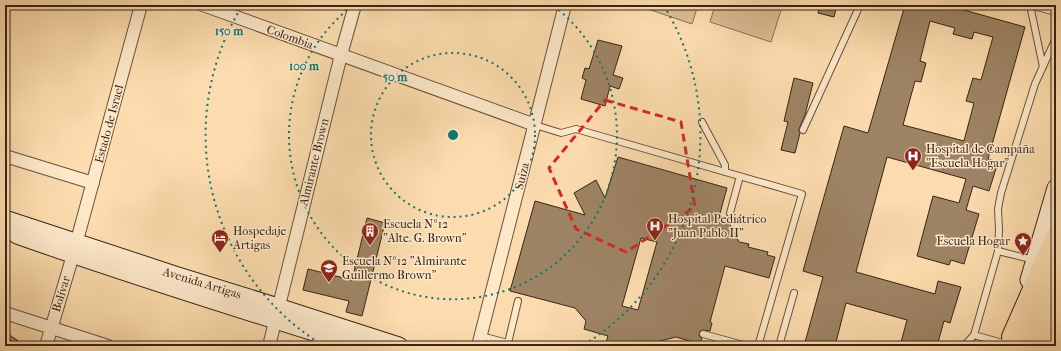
<svg xmlns="http://www.w3.org/2000/svg" width="1061" height="351" font-family="'IM FELL French Canon',serif">
	<rect width="100%" height="100%" fill="#fcdcae"/>
	<filter id="stains"><feTurbulence type="fractalNoise" baseFrequency=".005" numOctaves="4"/><feColorMatrix values="0 0 0 0 .2 0 0 0 0 .09 0 0 0 0 .02 0 0 0 .5 -.17"/></filter>
	<radialGradient id="worn" r=".72"><stop offset=".6" stop-color="#630" stop-opacity="0"/><stop offset="1" stop-color="#630" stop-opacity=".3"/></radialGradient>
	<path fill="#dbbd94" stroke="#8a7054" d="M636,5h62l-6,19z
		M715,5h51l15,5 -10,32 -61,-20z"/>
	<path fill="#9e8465" stroke="#382415" fill-rule="evenodd" d="M820,5h17l-3,12 -16,-4z
		M905,5h41l79,22 -37,132 10,3 -9,29 -16,-5 -7,24 13,4 -15,50 -13,-4 -2,5 -32,-9 16,-60 26,7 7,-24 -79,-22 -31,115 79,22 3,-13 23,6 -11,36 -6,-2 -7,25h-37l7,-26 -61,-17 -11,43h-31l19,-69 -20,-6 41,-145 24,7zM930,21l25,7 -2,6 19,5 2,-7 19,5 -12,43 -8,-2 -7,23 8,2 -10,38 -61,-16 12,-44 6,1 5,-19 -6,-2z
		M598,40l24,6 -9,29 10,3 -4,11 -9,-3 -5,20 -24,-7 5,-19 -4,-2 3,-10 4,1z
		M794,78l19,5 -8,32 -6,14v2l1,2 -5,20 -14,-3 7,-28 -4,-1z
		M618,157l109,31 -10,36 10,-5 12,23 10,2 -1,3 20,5 -1,3 8,2 -6,21 -44,-12 -15,56 2,1 -2,8 -6,-1 -4,1 -1,5 3,2 -2,6 -24,-7 -16,4 -2,5h-15l-12,-3 -1,3h-25l3,-10 -24,-7 2,-8 -11,-13 -65,-17 25,-90 50,14 -11,-22 22,-13 9,18zM641,238l16,4 -19,68 -16,-4z
		M367,218l18,5 -23,93 -16,-4 3,-11 -46,-11 5,-21 44,11z
		M5,332l21,14h-21z"/>
	<g fill="none" stroke-linecap="round" stroke-linejoin="round">
		<g stroke="#69523b" stroke-width="8">
			<path id="service" d="M1029,5l27,7
				M1030,5l13,62
				M702,122l23,43v7
				M535,125l26,8 15,-4 226,65 -44,152
				M803,130l57,-125
				M730,213l10,-37
				M998,251l36,9
				M703,334l44,12
				M481,336l27,7 10,-42
				M1010,345l-36,-10 24,-84 1,-21 -1,-21 3,-16 34,-109 21,-46
				M779,346l15,-53
				M964,346l10,-11"/>
		</g>
		<g stroke="#69523b" stroke-width="14">
			<path id="minor" d="M203,5l332,120
				M5,156l88,27
				M5,313l103,33
				M46,346l27,-91 68,-250
				M269,346l72,-291 14,-50
				M478,346l87,-341"/>
		</g>
		<g stroke="#382415" stroke-width="19">
			<path id="secondary" d="M5,219l170,56 103,32 121,39
				M17,235c113,40 228,76 342,111
				M1029,280l27,-92"/>
		</g>
		<g stroke="#382415" stroke-width="22">
			<path id="trunk" d="M1012,337l44,-100
				M1030,346l20,-71
				M1048,346l8,-29"/>
		</g>
		<use href="#service" stroke="#fde8ca" stroke-width="6"/>
		<use href="#minor" stroke="#fde8ca" stroke-width="12"/>
		<use href="#secondary" stroke="#fde8ca" stroke-width="17"/>
		<use href="#trunk" stroke="#fcdcae" stroke-width="20"/>
	</g>
	<path fill="none" stroke="#d62828" stroke-width="3" stroke-dasharray="8 5" stroke-linejoin="round" d="M605,100l76,22 14,85 -69,45 -50,-23 -27,-61z"/>
	<g fill="none" stroke="#0f766e" stroke-width="2" stroke-dasharray="2 4">
		<circle cx="453" cy="135" r="82"/>
		<path d="M554 6A164 164 0 1 1 352 6"/>
		<path d="M324 346A247 247 0 0 1 242 6M664 6A247 247 0 0 1 582 346"/>
	</g>
	<defs>
		<g id="hospital-pin" transform="scale(0.9)"><path d="M0 17L-7.5 6A9.5 9.5 0 1 1 7.5 6Z" fill="#8f2418" stroke="#fde8ca"/><path d="M-5-5h3v3.5h4V-5h3V5h-3V1.5h-4V5h-3Z" fill="#fff"/></g>
		<g id="building-pin" transform="scale(0.9)"><path d="M0 17L-7.5 6A9.5 9.5 0 1 1 7.5 6Z" fill="#8f2418" stroke="#fde8ca"/><path d="M-4-6H4V6H1V3H-1V6H-4ZM-2.5-4.3h1.7v1.8h-1.7ZM.8-4.3h1.7v1.8H.8ZM-2.5-1h1.7V.8h-1.7ZM.8-1h1.7V.8H.8Z" fill="#fff"/></g>
		<g id="hotel-pin" transform="scale(0.9)"><path d="M0 17L-7.5 6A9.5 9.5 0 1 1 7.5 6Z" fill="#8f2418" stroke="#fde8ca"/><path d="M-6-4.5h1.5V1H6V5H4.5V3h-9V5H-6ZM-4 0a1.8 1.8 0 1 1 3.6 0ZM.5 0V-2.5h3Q6-2.5 6 0Z" fill="#fff"/></g>
		<g id="sight-pin" transform="scale(0.9)"><path d="M0 17L-7.5 6A9.5 9.5 0 1 1 7.5 6Z" fill="#8f2418" stroke="#fde8ca"/><path d="M0-6L1.8-2.2L6-1.7L2.9 1.2L3.7 5.4L0 3.3L-3.7 5.4L-2.9 1.2L-6-1.7L-1.8-2.2Z" fill="#fff"/></g>
		<g id="school-pin" transform="scale(0.9)"><path d="M0 17L-7.5 6A9.5 9.5 0 1 1 7.5 6Z" fill="#8f2418" stroke="#fde8ca"/><path d="M0-5L7-2L0 1L-7-2ZM-4 1L0 2.5L4 1V4Q0 6-4 4Z" fill="#fff"/></g>
	</defs>
	<g fill-rule="evenodd">
		<use href="#hospital-pin" x="913" y="156"/>
		<use href="#hospital-pin" x="655" y="226"/>
		<use href="#building-pin" x="370" y="231"/>
		<use href="#hotel-pin" x="220" y="238"/>
		<use href="#sight-pin" x="1023" y="241"/>
		<use href="#school-pin" x="329" y="268"/>
	</g>
	<g text-anchor="middle" dominant-baseline="central" stroke-width="3" stroke-linejoin="round" paint-order="stroke">
		<g font-size="12" fill="#382415" stroke="#fde8ca">
			<text transform="translate(290 37) rotate(20)">Colombia</text>
			<text transform="translate(109 124) rotate(-75)">Estado de Israel</text>
			<text transform="translate(314 162) rotate(-76)">Almirante Brown</text>
			<text transform="translate(522 176) rotate(-76)">Suiza</text>
			<text transform="translate(202 283) rotate(17)">Avenida Artigas</text>
			<text transform="translate(61 294) rotate(-73)">Bolívar</text>
		</g>
		<g font-size="12" fill="#382415" stroke="#fde8ca" text-anchor="start">
			<text x="926" y="149">Hospital de Campaña<tspan x="926" dy="14">"Escuela Hogar"</tspan></text>
			<text x="668" y="219">Hospital Pediátrico<tspan x="668" dy="14">"Juan Pablo II"</tspan></text>
			<text x="383" y="224">Escuela Nº12<tspan x="383" dy="14">"Alte. G. Brown"</tspan></text>
			<text x="233" y="231">Hospedaje<tspan x="233" dy="14">Artigas</tspan></text>
			<text x="1010" y="241" text-anchor="end">Escuela Hogar</text>
			<text x="342" y="261">Escuela Nº12 "Almirante<tspan x="342" dy="14">Guillermo Brown"</tspan></text>
		</g>
	</g>
	<circle cx="453" cy="135" r="6" fill="#0f766e" stroke="#fde8ca" stroke-width="2"/>
	<g font-size="12" text-anchor="middle" font-weight="bold" fill="#0f766e" stroke="#fde8ca" stroke-width="3" stroke-linejoin="round" paint-order="stroke">
		<text x="229" y="35">150 m</text>
		<text x="304" y="70">100 m</text>
		<text x="395" y="81">50 m</text>
	</g>
	<rect width="1061" height="351" fill="none" stroke="#fcdcae" stroke-width="20"/>
	<rect x="6" y="6" width="1049" height="339" fill="none" stroke="#382415" stroke-width="2"/>
	<rect x="10" y="10" width="1041" height="331" fill="none" stroke="#382415"/>
	<rect width="100%" height="100%" filter="url(#stains)"/>
	<rect width="100%" height="100%" fill="url(#worn)"/>
</svg>
